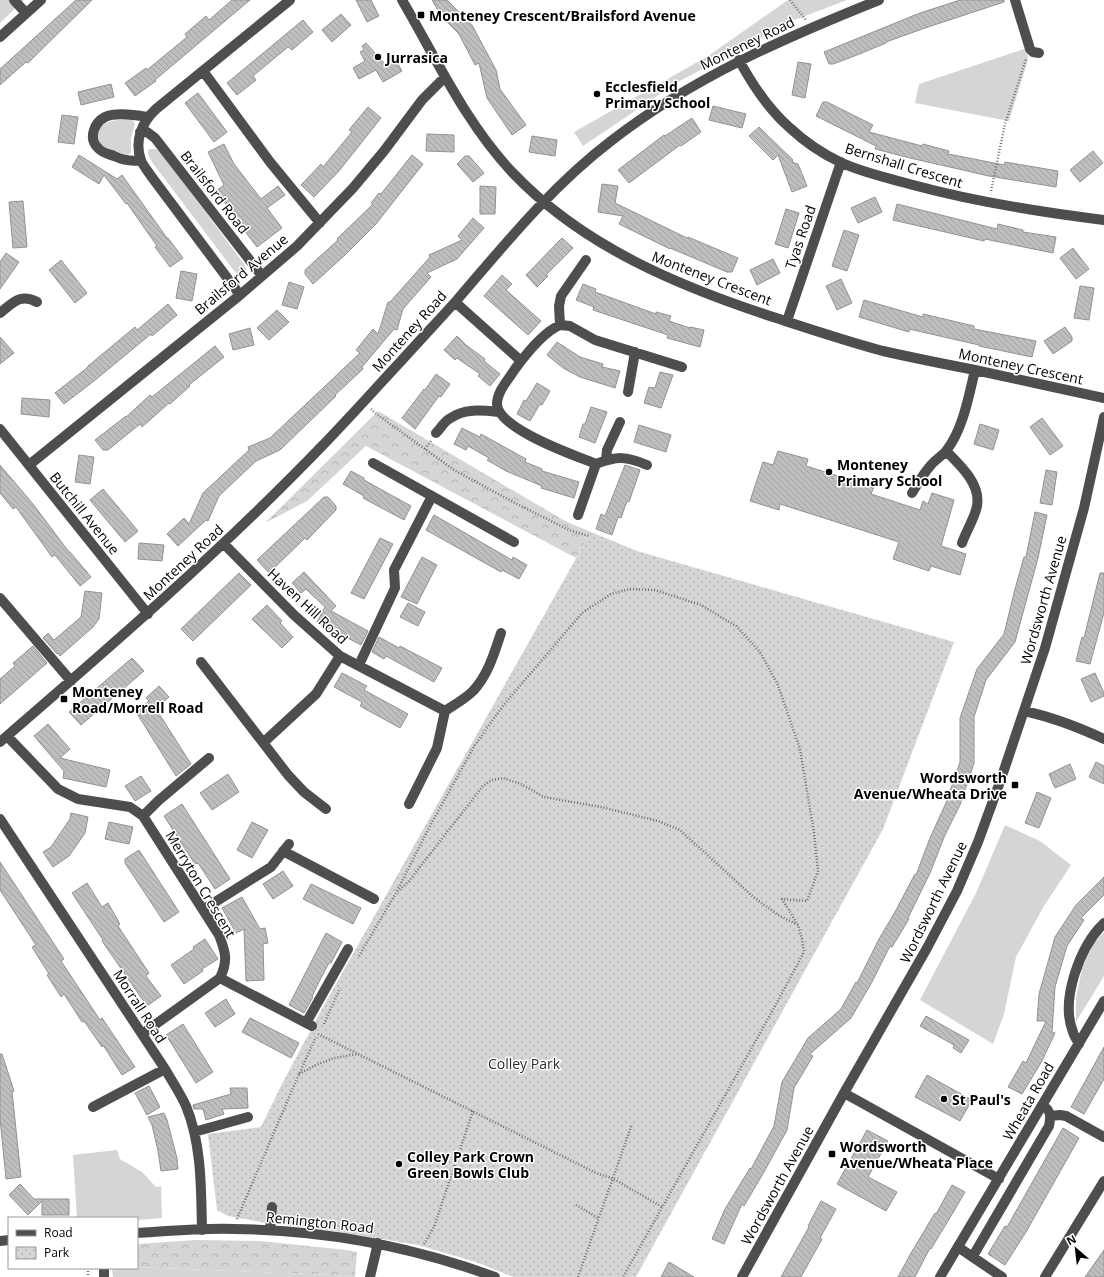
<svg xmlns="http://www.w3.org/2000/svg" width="1104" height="1277" font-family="'Open Sans',sans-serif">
	<defs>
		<pattern id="forest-crowns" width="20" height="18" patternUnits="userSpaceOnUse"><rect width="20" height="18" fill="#d5d5d5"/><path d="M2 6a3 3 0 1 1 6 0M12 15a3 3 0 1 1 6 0" fill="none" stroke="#b5b5b5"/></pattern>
		<pattern id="park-dots" width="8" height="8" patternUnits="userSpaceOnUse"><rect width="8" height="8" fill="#d5d5d5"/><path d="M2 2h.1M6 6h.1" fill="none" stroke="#b5b5b5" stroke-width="1.8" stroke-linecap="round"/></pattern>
		<pattern id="building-back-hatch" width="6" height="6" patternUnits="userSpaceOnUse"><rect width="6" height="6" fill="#bebebe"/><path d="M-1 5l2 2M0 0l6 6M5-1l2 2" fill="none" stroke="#a2a2a2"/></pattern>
	</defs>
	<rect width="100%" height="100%" fill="#fff"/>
	<path fill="#d5d5d5" d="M0,0h24l-24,23z
		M788,0h59l-55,21 -114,61 -95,64 -9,-14 134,-76z
		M1027,48l1,12 -19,61 -94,-18 4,-19z
		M132,119l3,5 -4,14v15l-4,2c-8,-3 -18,-5 -24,-9 -4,-2 -5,-7 -5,-11 1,-16 22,-15 34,-16z
		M149,149h8l6,6 81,109 2,6 -1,5 -5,-1 -5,-2 -83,-110 -4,-8z
		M1005,825l35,16 31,24 -27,41 -28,51 -12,57 -11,30 -73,-44 56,-107z
		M1104,932v44l-28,46v-24l6,-29 11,-25z
		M117,1150l3,9 22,13 14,15 5,-1 1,32 -25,2v-2h-60l-4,-63z
		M137,1267l218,9v1h-242l-1,-9z"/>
	<path fill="url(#forest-crowns)" d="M378,411l187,110 26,11 -15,26 -210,-112 -59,55 -42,22z
		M196,1240l64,1 87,9 10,2 -2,24 -218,-9v-23z"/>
	<path fill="url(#park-dots)" d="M591,532l46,19 317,91 -71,187 -247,448h-123l-37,-15 -58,-17 -84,-14 -67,-8 -39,-7 -11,-6 -9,-76 53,-7 21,-43 41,-77z"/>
	<path fill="url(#building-back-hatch)" stroke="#929292" d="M76,0h16l-64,63 -2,-1 -26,23v-16z
		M232,0h18l-95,80 1,1 -21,15 -10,-13 21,-15 1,2 40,-33 -2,-3 21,-18 3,4z
		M356,0h15l8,16 -12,6z
		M432,0h15l25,25 24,45 4,19 26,36 -14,10 -25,-37 -8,-35 -4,2 -16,-31 -17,-17z
		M960,0h44v2l-79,26 -39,14v1l-34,14 -19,7h-4l-5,-12 96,-39z
		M341,14l10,11 -19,17 -10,-12z
		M303,20l10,12 -21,18 -4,-3 -17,14 -18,15 3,4 -19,15 -10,-12z
		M366,43l20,22 9,-6 7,12 -19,11 -7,-12 -17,9 -6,-11 12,-7 -5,-9 4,-2 -2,-4z
		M798,62l13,2 -6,34 -13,-3z
		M111,84l3,13 -33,8 -3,-13z
		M198,93l29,39 -13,10 -29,-39z
		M823,102h4l46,23 -4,7 53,14 1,-2 26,7 -1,3 26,5 30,6 1,-3 53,9 -2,16 -67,-11 -79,-18 -35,-9 1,-3 -60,-30z
		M713,106l33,8 -4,14 -33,-8z
		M368,107l13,11 -42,53 -25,26 -13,-12 20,-21 2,3 29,-35 -3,-2z
		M62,115l16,2 -4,27 -16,-2z
		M692,118l9,14 -20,14 -1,-1 -51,38 -11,-13 46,-35 1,1z
		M759,127l34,33 -1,2 6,2 9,22 -15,6 -14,-37 -5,5 -24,-24z
		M427,134l27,1v17l-28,-1z
		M532,136l25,4 -2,16 -26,-4z
		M224,144l10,20 27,35 17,-13 7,9 -18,13 15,20 -25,19 -20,-26 1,-1 -22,-29 8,-6 -16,-33z
		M1093,151l10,12 -23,19 -10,-12z
		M79,155l38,24 5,-4 45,63h1l15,20 -13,9 -15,-20 2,-1 -30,-43 -1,1 -22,-29 -5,9 -27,-17z
		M412,155l11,9 -47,60 -32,32 -31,28 -8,-10v-4l33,-30 -1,-1 36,-35 -2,-1 8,-10 2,1z
		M465,156h4l15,17 -11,9 -16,-18z
		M602,184l16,2 -3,17 72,35 1,-1 50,21 -6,14h-5l-57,-24v1l-51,-25 4,-8 -25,-4z
		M480,186l16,1 -1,27h-15z
		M875,197l7,15 -24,11 -7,-15z
		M23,201l4,46 -14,1 -4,-46z
		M897,204l100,25 1,-5 25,6v2l33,5 -3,16 -68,-14 -1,2 -91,-21z
		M786,209l13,4 -11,35 -13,-4z
		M473,218l11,10 -27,31 -30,14 4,4 -28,32 -6,21 -3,-1 -32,38 1,2 -28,26 1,1 -56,54 -24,11 -37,35 -11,25 -2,-1 -28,26 -11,-12 17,-16 5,6 14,-31 46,-43 -1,-3 22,-9 90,-85 -4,-3 17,-21 5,5 10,-32h2l40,-45 -1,-2 33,-15 -4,-4z
		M844,230l15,5 -12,36 -15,-5z
		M562,238l11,10 -27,27 2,1 -11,11 -11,-12z
		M1073,248l16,21 -13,10 -16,-21z
		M6,253l13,9 -19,27v-27z
		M773,259l7,14 -23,12 -7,-15z
		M61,260l26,33 -12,10 -26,-33z
		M181,271l16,3 -5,27 -16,-3z
		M502,275l10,9 -6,6 35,31 -13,14 -44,-39z
		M841,279l11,24 -15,7 -11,-24z
		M289,282l15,5 -7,22 -15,-4z
		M583,284l13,5 -1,3 14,5 47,17v-2l15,4 -2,5 21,7v-1l14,3 -4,17 -33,-9 1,-3 -75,-25 1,-3 -18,-7z
		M1080,286l14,2 -5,32 -15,-2z
		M864,300l59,17v-3l51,12v3l62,12 -4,16 -53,-11v-1l-70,-16v3l-50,-15z
		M168,304l9,11 -25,21 -1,-2 -57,47 -30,23 -9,-11 33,-26v-1l47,-39 2,3z
		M277,310l12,12 -20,18 -12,-12z
		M1065,327l7,10v4l-19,13 -9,-13z
		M250,328l4,17 -21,5 -4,-16z
		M457,336l9,9 19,14 -1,2 16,13 -10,12 -12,-10 2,-2 -23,-16 -2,2 -11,-10z
		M0,337l14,16 -14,11z
		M557,342l23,15 23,7 -1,3 18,4 -5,17 -35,-11 -17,-9 -16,-13z
		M215,346l9,11 -35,28 1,1 -20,18 -1,-1 -27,24 -2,-3 -32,26h-5l-8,-10 31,-24v1l24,-22 2,2z
		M660,372l13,3 -12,33 -17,-5 5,-16 6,1z
		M436,374l14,10 -9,13 -2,-1 -24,33 -13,-11 22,-29 1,1z
		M537,383l13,8 -8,14 -2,-1 -10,17 -13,-7 7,-14 2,1z
		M22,398l28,2 -1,17 -28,-3z
		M591,407l16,5 -12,31 -16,-6 4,-13h2z
		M1042,418l21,28 -13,9 -20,-28z
		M980,424l19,6 -6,20 -19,-6z
		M639,425l32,10 -5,17 -32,-10z
		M462,428l18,9 1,-3 45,25 -1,3 17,7v2l37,11 -5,16 -33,-10 1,-2 -36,-15 -19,-11 2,-2 -21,-12 -2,4 -12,-6z
		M778,451l30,8 -2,7 68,21 -3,7 49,16 3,-9 5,3 4,-11 22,7 -13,46 25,8 -6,21 -29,-9 -2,5 -36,-12 6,-17 -119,-38 -1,6 -29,-9 13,-39 10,3z
		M79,455l15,2 -4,27 -15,-2z
		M0,465l33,39 36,48h1l21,25 -11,9 -25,-31 -3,2 -36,-50 -3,2 -13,-16z
		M625,465l15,5 -11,32 -2,-1 -6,17 -3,-1 -6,18 -16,-6 5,-15 4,2z
		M1046,470l11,2 -5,33 -12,-2z
		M351,471l13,7v2l47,26 -7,14 -41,-22 1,-2 -21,-12z
		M103,489l35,42 -13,11 -35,-42z
		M324,497h4l8,9v4l-29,30 -2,-2 -36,35 -12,-13z
		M1035,512l12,3 -9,43 -23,84 -29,38 -12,37v46l-14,42 -15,30 -15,38 -22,45 1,1 -17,28 -2,-1 -18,36 -21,36 -41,36 3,2 -19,32 -7,42 -23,42 -20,34 -2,-2 -18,40 -12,-5 13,-30 25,-41 1,1 23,-43 8,-44 26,-44 33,-29 15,-27 1,1 22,-44 16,-27 20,-38 1,1 14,-37 20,-44h-1l11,-32v-44l17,-49 27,-35 11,-45 9,-32h2z
		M434,515l78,45 1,-3 14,8 -8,14 -17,-9 -1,2 -75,-42z
		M380,538l13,6 -29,55 -13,-6z
		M139,543l25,2 -2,16 -24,-2z
		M422,557l15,8 -20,39 -16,-7z
		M304,572l32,34 -5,5 37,20 -7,14 -44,-23 8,-15 -19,-18 -5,4 -9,-10z
		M239,573l12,12 -58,56 -12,-12z
		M1100,573h4v40l-14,51 -14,-3 6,-24 2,1z
		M85,591l17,2 -3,26 -6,8 -33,29 -2,-3 -1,1 -14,-16 5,-5 6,7 27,-23z
		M408,603l17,9 -7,14 -18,-9z
		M267,605l15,16 -2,2 13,14 -11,11 -30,-29z
		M379,637l20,11 1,-2 42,22 -8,14 -48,-26 -2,3 -12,-7z
		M33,646l14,17 -47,41v-25l15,-13 -2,-3z
		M132,658l12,13 -63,54 -12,-13z
		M342,673l25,13 -3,4 44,24 -8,14 -40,-22 2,-4 -28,-15z
		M1095,673l9,20v3l-13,6 -10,-23z
		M159,686l10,11 -13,12 35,55 -15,12 -40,-64 13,-11 -3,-3z
		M48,724l22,25 -10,9 50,12 -4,17 -43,-9 1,-7 -30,-35z
		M1096,762l8,4v18l-15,-7z
		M1070,764l6,15 -21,9 -6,-14z
		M228,774l11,18 -27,18 -12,-17z
		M141,776l10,15 -16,10 -10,-15z
		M1037,792l14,6 -12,30 -14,-5z
		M182,804l48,75 -15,10 -17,-26 -3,1 -31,-48z
		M71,813l17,4 -3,16 -16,23 -16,11 -10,-15 8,-5 19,-28z
		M109,822l24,5 -4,17 -24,-5z
		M252,822l16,8 -16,28 -15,-8z
		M139,850l40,62 -15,10 -39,-59v-4z
		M0,862l64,97 -3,2 39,59 2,-2 33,49 -13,8 -19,-30 -1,2 -18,-26 -2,1 -18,-28 -3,3 -14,-22 2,-1 -17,-27 4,-2 -36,-55z
		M283,871l10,15 -20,13 -10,-15z
		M1104,877v18l-23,23 3,2 -17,26 -12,41 -3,45 3,1 -13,28 -20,33 -14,-7 15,-26 3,2 20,-42h-9l2,-27 16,-57 21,-32z
		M87,883l15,24 6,-4 12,21 -2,2 31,47 -3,3 15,20 -14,10 -45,-65 1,-1 -31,-47z
		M311,884l50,24 -8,16 -50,-25z
		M242,897l18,32 5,-1 3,15 -5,1 1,36 -18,1 -2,-52 -8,4 -14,-25z
		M326,933l16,9 -11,21h-2l-8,15 -9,18 1,1 -9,16 -15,-8z
		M205,939l13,20 -16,10 1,2 -19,13 -13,-19 23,-16 -1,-2z
		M226,999l9,15 -20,13 -10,-14z
		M926,1016l43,24 -8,13 -8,-5 1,-3 -34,-19z
		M250,1018l49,25 -8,15 -49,-26z
		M183,1024l30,48 -17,11 -30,-48z
		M1104,1047v32l-20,35 -13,-7z
		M0,1054h2l12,37 -2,1 9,85 -15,2 -6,-61z
		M927,1075l45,25 -12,21 -45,-24z
		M149,1086l11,21 -13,8 -12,-22z
		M230,1088h17l1,20 -26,1 2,5 -18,6 -3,-11h-9l-1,-4 38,-11z
		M164,1113l3,7 10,38 1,11 -17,2 -3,-20 -6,-26 -4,-8z
		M1063,1128l16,10 -53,94 -21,33 -17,-11 17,-28 2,1z
		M867,1130l21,11 -20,36 29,15 -11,19 -49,-27z
		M20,1184l14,15h35v16h-27v-14l-14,14 -19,-20z
		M952,1185l13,7 -11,19 -23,38 -1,-1 -15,29h-17l13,-24 24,-40 1,1z
		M821,1201l15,8 -16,29 2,1 -21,38h-20l28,-50 -1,-1z
		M1104,1250v27h-19z
		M669,1262l25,15h-33z"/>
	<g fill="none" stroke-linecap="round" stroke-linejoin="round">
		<path stroke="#707070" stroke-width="2.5" stroke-dasharray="1 2" stroke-linecap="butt" d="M790,0l16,20
			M991,191l14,-67 21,-65
			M371,409l4,4 79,57 61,33 54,27 20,6
			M425,449l6,-8
			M397,891l34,-67 44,-79 27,-38 80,-94 29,-19 19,-5 25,1 46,15 35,21 24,26 18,33 22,64 14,84 4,38 -11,30 -25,-2 16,26
			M359,956l37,-63 13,-12 74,-95 9,-6 11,-2 18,6 23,13 57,10 57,14 22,9 71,65 27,20 20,10 4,14 2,13 -31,58 -150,267
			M324,1024l16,-36
			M318,1034l280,140 14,4 50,29
			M299,1074l17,-9 18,-7 24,-4
			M576,1205l22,13
			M237,1219l62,-145 17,-37
			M424,1244l10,-17 39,-116
			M88,1268v9
			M578,1277l54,-153"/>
		<path stroke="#4e4e4e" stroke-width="10" d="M14,0l12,13
			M402,0c34,58 63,122 110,172 70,74 166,114 261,145 37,12 73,24 110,34 31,7 61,13 92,19 43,9 86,19 129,28
			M1015,0l15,49 3,3 6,1
			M0,37l41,-37
			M739,60c14,26 29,49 51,68 14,13 33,26 50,34 23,11 49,16 73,23 63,17 126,27 191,35
			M203,71l67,91 50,61
			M140,132h7l8,6 107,138
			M141,160c-9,2 -18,0 -27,-4 -5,-2 -12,-3 -16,-8 -10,-10 -4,-25 7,-31 11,-5 31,-2 42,0
			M240,295l-89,-119c-3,-5 -8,-10 -10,-16 -7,-19 1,-38 15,-51l134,-109
			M455,302l66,59
			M0,313c13,-10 20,-20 37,-11
			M787,321l54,-159
			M560,325l-1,-19 2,-10 25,-36
			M628,392l7,-40
			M0,429l148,185
			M436,433c4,-4 8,-11 13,-14 15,-11 32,-9 50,-7
			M946,451c14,14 35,33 31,55 -2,11 -11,26 -15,37
			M606,460l1,-10 13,-28
			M373,463l141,79
			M596,464c-22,-9 -98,-35 -99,-60 0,-13 12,-25 18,-35 11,-15 29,-37 45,-44l10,1 25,14 87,27
			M29,465l211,-170 57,-49 56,-58 31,-37 38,-51 23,-23
			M912,493c6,-10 11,-19 19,-28 4,-5 11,-9 15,-14 17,-21 23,-56 29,-81
			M578,515l18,-51c21,-8 30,-8 51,1
			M224,544l70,71 46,41 105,55
			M0,598l71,83
			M201,662l87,113 16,17 22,17
			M359,665l36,-77 -1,-18 38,-74
			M1024,711c28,6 54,16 80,28
			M7,736l51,53 20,10 52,8 13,9 76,119c7,18 9,26 1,43l-78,56
			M0,742c110,-95 221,-191 322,-296 27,-28 53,-57 80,-86 18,-20 37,-40 55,-60 48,-56 95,-114 154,-159 81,-63 173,-103 268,-141
			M264,742l52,-48 24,-38
			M409,804l28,-56 8,-37c9,-6 20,-12 28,-20 15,-16 21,-37 28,-58
			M143,816l15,-15 51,-43
			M0,819l165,250c7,12 15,24 21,37 16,39 15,83 16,124
			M283,851l91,48
			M204,909l67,-42 18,-23
			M220,978l92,48
			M306,1023l42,-74
			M1079,1044c-2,-4 -5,-8 -6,-12 -13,-32 7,-86 31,-109
			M844,1093l155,86
			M93,1107l72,-38
			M1050,1116l10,-1 6,1 38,21
			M194,1132l54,-15
			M270,1230l2,-23
			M137,1233c32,-2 65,-5 97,-4 89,1 177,17 261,48
			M0,1241l9,-1
			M958,1247l44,30
			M973,1256l76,-130c2,-9 2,-17 -7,-21
			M104,1268v9
			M370,1277l8,-34
			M742,1277l102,-184 83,-145 30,-57 21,-49 23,-63 44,-131 39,-140 20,-91
			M940,1277l164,-276
			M1045,1277l59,-96"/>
	</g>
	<g fill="#000" stroke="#fff" stroke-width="1.5">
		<rect x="417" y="11" width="8" height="8" rx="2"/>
		<circle cx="378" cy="57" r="4"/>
		<circle cx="597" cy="94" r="4"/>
		<circle cx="829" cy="472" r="4"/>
		<rect x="60" y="695" width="8" height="8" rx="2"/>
		<rect x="1011" y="781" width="8" height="8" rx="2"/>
		<circle cx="944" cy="1099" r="4"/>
		<rect x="828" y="1150" width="8" height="8" rx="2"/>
		<circle cx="399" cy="1164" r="4"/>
	</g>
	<g text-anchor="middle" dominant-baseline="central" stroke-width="3" stroke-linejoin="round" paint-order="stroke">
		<g font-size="14" font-weight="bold" fill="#000" stroke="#fff" text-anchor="start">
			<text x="429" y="15">Monteney Crescent/Brailsford Avenue</text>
			<text x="386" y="57">Jurrasica</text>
			<text x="605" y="86">Ecclesfield<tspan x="605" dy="16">Primary School</tspan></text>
			<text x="837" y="464">Monteney<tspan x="837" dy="16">Primary School</tspan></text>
			<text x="72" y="691">Monteney<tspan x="72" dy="16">Road/Morrell Road</tspan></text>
			<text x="1007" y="777" text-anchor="end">Wordsworth<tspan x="1007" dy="16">Avenue/Wheata Drive</tspan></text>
			<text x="952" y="1099">St Paul's</text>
			<text x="840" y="1146">Wordsworth<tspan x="840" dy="16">Avenue/Wheata Place</tspan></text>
			<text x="407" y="1156">Colley Park Crown<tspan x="407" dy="16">Green Bowls Club</tspan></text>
		</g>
		<g font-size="14" fill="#000" stroke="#fff">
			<text transform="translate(747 43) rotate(-26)">Monteney Road</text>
			<text transform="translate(904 165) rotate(17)">Bernshall Crescent</text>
			<text transform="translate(215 192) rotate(52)">Brailsford Road</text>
			<text transform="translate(800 237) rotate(-71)">Tyas Road</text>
			<text transform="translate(241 274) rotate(-40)">Brailsford Avenue</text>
			<text transform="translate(712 278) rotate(21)">Monteney Crescent</text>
			<text transform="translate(409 331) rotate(-48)">Monteney Road</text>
			<text transform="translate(1021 366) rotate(12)">Monteney Crescent</text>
			<text transform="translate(85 513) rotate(51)">Butchill Avenue</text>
			<text transform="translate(183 562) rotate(-43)">Monteney Road</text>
			<text transform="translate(1043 600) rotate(-74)">Wordsworth Avenue</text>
			<text transform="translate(308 606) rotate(43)">Haven Hill Road</text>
			<text transform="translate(201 884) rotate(59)">Merryton Crescent</text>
			<text transform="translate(933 902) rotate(-64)">Wordsworth Avenue</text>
			<text transform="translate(140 1006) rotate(57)">Morrall Road</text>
			<text transform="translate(1028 1101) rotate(-60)">Wheata Road</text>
			<text transform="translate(777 1185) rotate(-61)">Wordsworth Avenue</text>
			<text transform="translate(320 1222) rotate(6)">Remington Road</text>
		</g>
		<g font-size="14" fill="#2c2c2c" stroke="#fff">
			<text x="524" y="1063">Colley Park</text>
		</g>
	</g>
	<rect x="8" y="1217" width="130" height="52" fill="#ffffff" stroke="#999999"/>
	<rect x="16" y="1230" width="20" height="6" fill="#4e4e4e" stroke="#999999"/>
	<text x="44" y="1237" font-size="12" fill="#000000">Road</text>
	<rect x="16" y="1247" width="20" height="12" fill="url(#park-dots)" stroke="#999999"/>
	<text x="44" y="1257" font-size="12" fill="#000000">Park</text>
	<g transform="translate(1076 1249) rotate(332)" stroke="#ffffff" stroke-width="3" paint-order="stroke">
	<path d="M0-3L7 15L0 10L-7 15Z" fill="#000000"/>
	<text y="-6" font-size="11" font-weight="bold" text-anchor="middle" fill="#000000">N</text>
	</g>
</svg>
